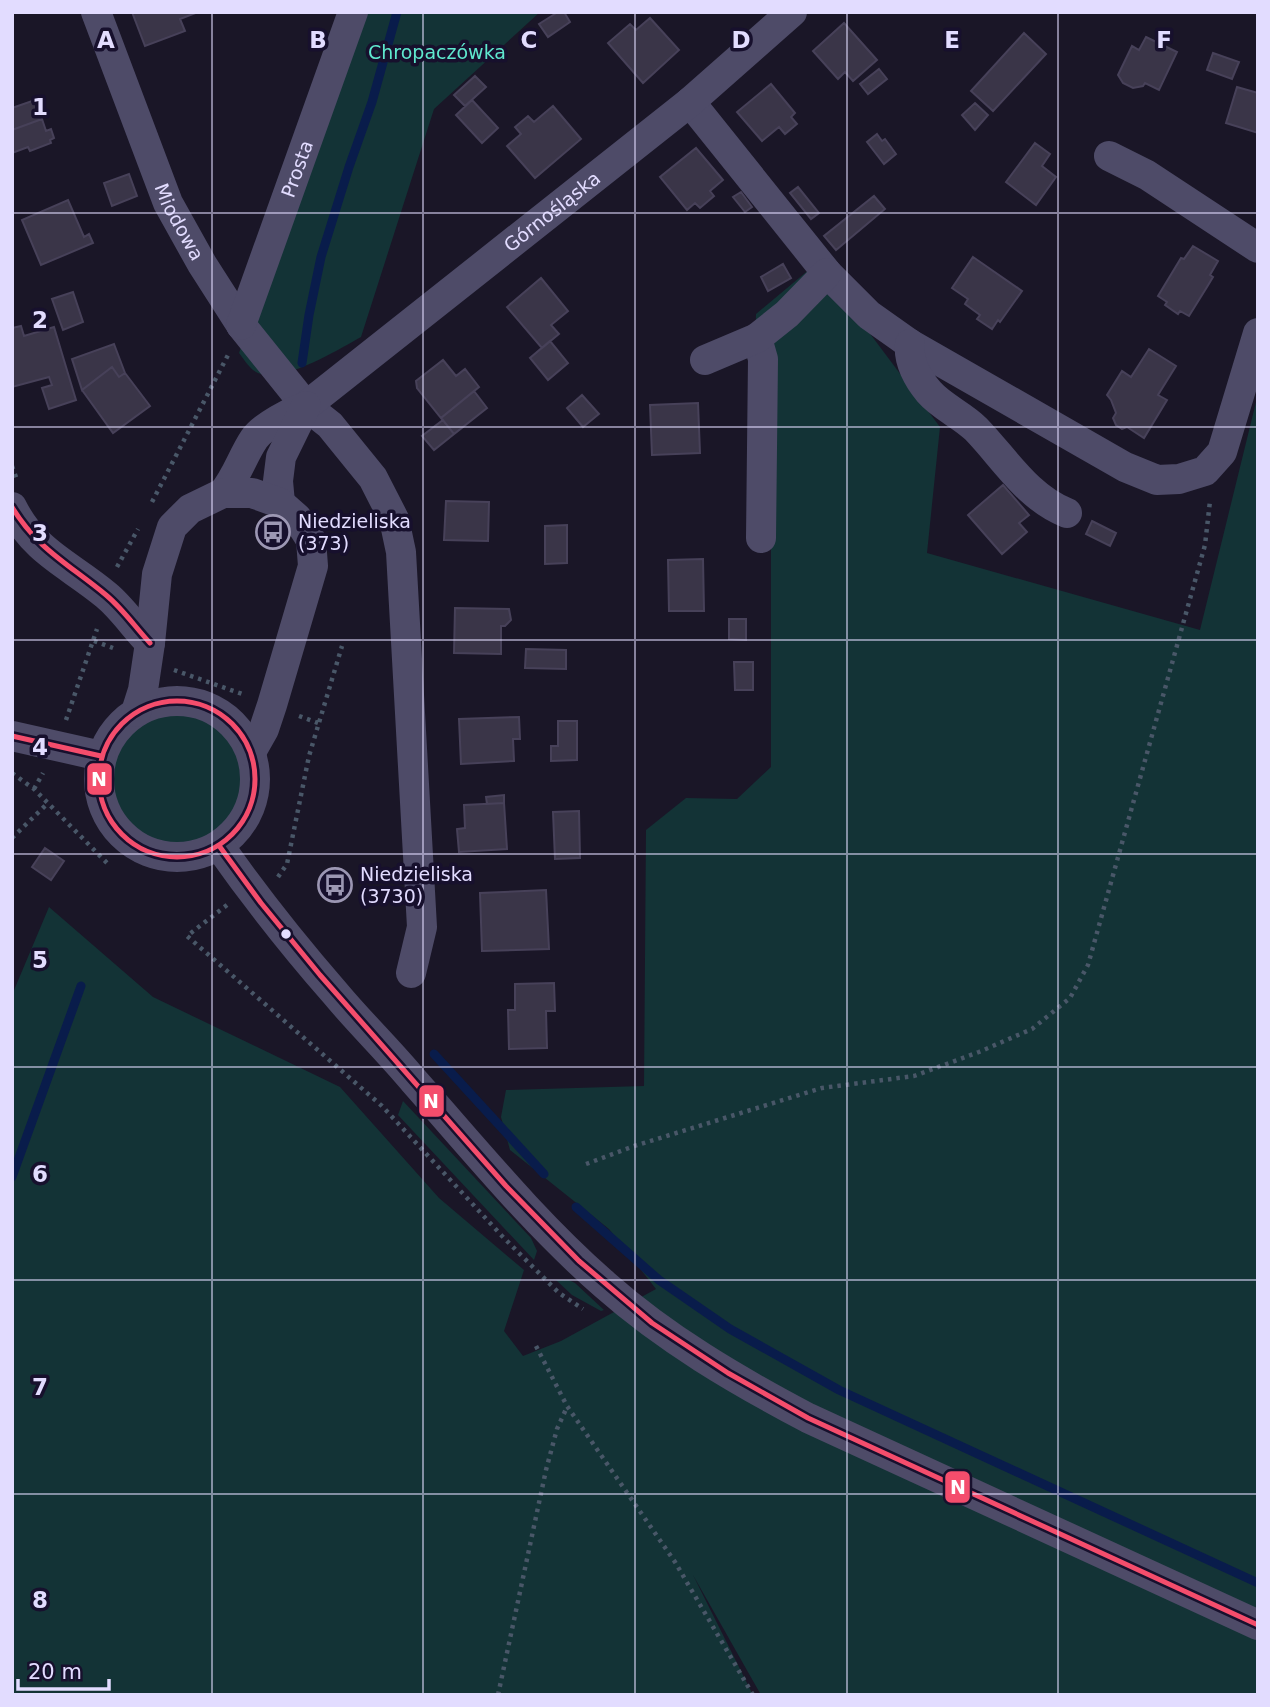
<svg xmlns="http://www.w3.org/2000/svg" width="1270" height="1707" font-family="'DejaVu Sans',sans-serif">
	<rect width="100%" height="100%" fill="#1a1627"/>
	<path fill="#133336" d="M365,12h175l-106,97 -73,228c-22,12 -86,52 -108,33 -5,-4 -10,-12 -14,-17l35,-100z
		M817,263l123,164 -13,126 273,77 58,-236v1301h-497l-68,-120 60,120h-741v-700l37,-88 104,90 187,90 99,111 85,72 -20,61 19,25 38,-15 95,-52 -47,-60 -99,-79 -9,-33 5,-27 138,-4 2,-256 40,-32 51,1 34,-32v-222l-22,-3 7,-228z
		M112 780a67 67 0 1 1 134 0a67 67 0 1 1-134 0Z
		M403,1101l128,137 6,13 -3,9 -136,-145z
		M556,1280h13l6,3 29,27 -3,1 -29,-16z"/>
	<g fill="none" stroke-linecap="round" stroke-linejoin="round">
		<path stroke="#091c4b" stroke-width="9" d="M302,363l7,-48 12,-58 28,-90 23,-65 25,-90
			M434,1054l110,120
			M12,1177l69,-191
			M576,1207l83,73 71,49 109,61 419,193"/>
	</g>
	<path fill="#3a3548" stroke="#474159" stroke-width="2" d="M132,12h66l-18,7 5,12 -40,15z
		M558,12h6l6,10 -22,15 -9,-13z
		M650,18l29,32 -36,33 -35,-40 22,-19 6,6z
		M844,23l33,37 -24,21 -8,-9 -7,7 -25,-28z
		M1024,33l22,21 -53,57 -22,-20z
		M1146,37l31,15 -18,38 -14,-7 -2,3 -10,2 -10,-5 -5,-8 14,-29 7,4z
		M1213,53l26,9 -7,17 -25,-9z
		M879,69l8,10 -19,15 -8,-10z
		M475,76l11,11 -21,19 -11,-11z
		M771,84l24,29 -4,4 6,7 -12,10 -6,-7 -17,14 -25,-29z
		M1237,87l21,6v40l-32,-10z
		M35,100l7,19 -30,11v-22z
		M472,100l26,28 -16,15 -26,-28z
		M975,103l13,12 -13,15 -13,-15z
		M553,106l28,33 -46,39 -28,-32 14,-12 -6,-7 13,-11 6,6z
		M42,119l4,12 5,-2 3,9 -4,2 1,3 -21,8 -2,-4 -16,6v-23z
		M877,134l5,7 3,-2 11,15 -12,10 -17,-22z
		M1035,143l15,11 -8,12 14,11 -20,28 -30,-23z
		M696,148l27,32 -13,11 4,5 -14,12 -5,-5 -8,7 -27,-33z
		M129,174l8,22 -25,10 -8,-23z
		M798,187l21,26 -8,6 -21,-26z
		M741,192l11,15 -7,5 -12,-15z
		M874,196l11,13 -49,41 -12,-14z
		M68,200l16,37 5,-3 4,9 -52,22 -19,-45z
		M1193,246l25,15 -8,14 3,2 -6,10 -18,29 -9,-5 -2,3 -13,-9 2,-3 -9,-6 23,-38 3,1z
		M973,257l49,34 -22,31 -2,-2 -6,9 -15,-10 3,-4 -15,-11 3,-5 -16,-11z
		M783,264l8,14 -23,13 -7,-14z
		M541,278l27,33 -17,14 8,9 -17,14 -35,-41z
		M73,292l10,30 -20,8 -11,-31z
		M21,326l3,10 30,-9 22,73 -27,9 -7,-21 10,-3 -3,-8 -37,10v-59z
		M550,341l18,22 -20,17 -18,-22z
		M114,344l11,29 -6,4 -7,-10 -30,23 -10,-31z
		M1149,349l27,17 -18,29 9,5 -23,38 -17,-11 -5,2 -6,-4 -3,-7 3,-5 -5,-13 -4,-5 15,-24 9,6z
		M443,360l13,16 9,-7 14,18 -38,31 -24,-30 -1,-7z
		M112,367l7,10 6,-4 25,33 -37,27 -31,-43z
		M474,391l13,17 -33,26 -13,-16z
		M582,395l17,19 -16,13 -16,-19z
		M698,403l2,50 -48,2 -2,-50z
		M443,420l11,14 -20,16 -12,-14z
		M1003,485l26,30 -10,8 8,9 -25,22 -34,-39z
		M446,501l43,1 -1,39 -44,-1z
		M1092,521l24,12 -6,13 -24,-12z
		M567,525v38l-22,1v-38z
		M703,559l1,52h-35l-1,-51z
		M455,608l54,1 2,11 -6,6h-4v28l-47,-1z
		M729,619h17v21l-17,-1z
		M526,649l40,1v19l-41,-1z
		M734,662h19v28h-18z
		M519,717l1,22h-7l1,22 -53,3 -2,-45z
		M558,721h19v39l-26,1v-15h7z
		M504,795v8l-17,1 -1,-7z
		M504,803l3,46 -48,3 -2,-23 8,-1 -1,-23z
		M579,811l1,47 -25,1 -2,-47z
		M45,848l19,13 -13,19 -19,-13z
		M546,890l3,59 -67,2 -2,-58z
		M554,983l1,28h-9l1,37 -38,1 -1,-39h7v-26z"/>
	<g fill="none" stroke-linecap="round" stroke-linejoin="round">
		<path stroke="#495768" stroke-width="4.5" stroke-dasharray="3.5 5" stroke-linecap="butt" d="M12,466l5,14
			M152,502l76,-147
			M117,567l21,-38
			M94,641l19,7
			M174,670l71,25
			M299,716l19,7
			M66,720l31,-91
			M12,773l22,16 73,74
			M34,789l9,-16
			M12,838l36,-35
			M278,877l9,-13 22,-108 33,-110
			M227,905l-40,31 195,170 120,130 57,57 24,16
			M586,1164l48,-18 188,-58 92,-12 65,-24 53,-23 38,-31 18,-33 117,-420 5,-44
			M536,1346l31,60 108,156 78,133
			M498,1695l48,-225 11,-41 10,-22"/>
		<g stroke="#4e4b68" stroke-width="30">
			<path id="s1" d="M96,12l72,191 34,61 39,61 65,81 24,19 43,53 21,41 7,33 21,375 -11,46"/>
			<path d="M690,102l137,171 42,42 41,29 215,123 32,13 22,-1 26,-8 17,-19 36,-119"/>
			<path d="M1109,156l38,19 111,73"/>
			<path id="s2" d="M241,325l112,-313"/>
			<path d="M757,338l6,21 -2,179"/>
			<path d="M910,344c-2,17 8,35 19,48 13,15 33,23 47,37 29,30 51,68 91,84"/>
			<path d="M705,360l52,-22 30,-24 40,-41"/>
			<path id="s3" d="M223,493c14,-17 19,-36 31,-54 9,-13 37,-27 52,-33l384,-304 102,-90"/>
			<path d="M280,503l-2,-22 3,-24 25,-51"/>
			<path d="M12,507c23,46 57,57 94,88 16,13 29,33 44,48"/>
			<circle cx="177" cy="779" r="78"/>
			<path d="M136,712l7,-22 7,-47 7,-69 15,-47 18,-18 33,-16h29l28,10 17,15 14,22 2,26 -41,139 -8,24 -13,23"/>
			<path d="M12,736l89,20"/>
			<path d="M220,847c36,51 74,99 115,146 25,30 53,57 78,87 62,70 121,143 192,205 61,54 131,95 203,133l450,207"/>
		</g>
		<g stroke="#17102d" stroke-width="10">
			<path id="bus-1" d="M12,507c25,42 58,58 94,88 17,14 29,32 44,48
				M99 779a78 78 0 1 1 156 0a78 78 0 1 1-156 0Z
				M12,736l89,20
				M220,847l41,56 59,72 186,211 73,75 73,62 76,50 80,45 450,207"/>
		</g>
		<use href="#bus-1" stroke="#f44d6c" stroke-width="5"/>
	</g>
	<path fill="none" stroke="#e2dcff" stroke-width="2" stroke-opacity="0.55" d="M212,12v1683M423,12v1683M635,12v1683M847,12v1683M1058,12v1683M12,213h1246M12,427h1246M12,640h1246M12,854h1246M12,1067h1246M12,1280h1246M12,1494h1246"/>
	<defs>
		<g id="bus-ring" transform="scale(1.75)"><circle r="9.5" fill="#17102d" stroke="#9c97b3" stroke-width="1.5"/><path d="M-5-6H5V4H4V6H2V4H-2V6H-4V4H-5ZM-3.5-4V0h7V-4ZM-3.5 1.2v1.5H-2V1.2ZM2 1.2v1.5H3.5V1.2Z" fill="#9c97b3"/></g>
	</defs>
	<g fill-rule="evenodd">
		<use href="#bus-ring" x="273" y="532"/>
		<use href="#bus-ring" x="335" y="885"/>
	</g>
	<circle fill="#e2dcff" stroke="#17102d" stroke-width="2.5" cx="286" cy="934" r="6"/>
	<g text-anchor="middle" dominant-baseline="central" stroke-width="7" stroke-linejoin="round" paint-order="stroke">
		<g font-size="19" fill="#5fe8ce" stroke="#17102d">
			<text x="437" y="52">Chropaczówka</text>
		</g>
		<g font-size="19" fill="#e2dcff" stroke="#17102d">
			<text stroke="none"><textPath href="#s2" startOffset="166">Prosta</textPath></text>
			<text stroke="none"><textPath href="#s3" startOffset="438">Górnośląska</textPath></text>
			<text stroke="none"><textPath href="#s1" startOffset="226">Miodowa</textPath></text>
		</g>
		<g font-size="19" fill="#e2dcff" stroke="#17102d" text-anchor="start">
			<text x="298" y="521">Niedzieliska<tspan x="298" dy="22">(373)</tspan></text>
			<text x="360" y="874">Niedzieliska<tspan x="360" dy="22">(3730)</tspan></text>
		</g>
	</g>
	<g font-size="23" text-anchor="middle" font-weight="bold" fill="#e2dcff" stroke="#17102d" stroke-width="7" stroke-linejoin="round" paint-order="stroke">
		<text x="106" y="48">A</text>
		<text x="318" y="48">B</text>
		<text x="529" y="48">C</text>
		<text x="741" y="48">D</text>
		<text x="952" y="48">E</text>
		<text x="1164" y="48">F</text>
		<text x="40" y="115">1</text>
		<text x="40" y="328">2</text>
		<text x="40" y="541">3</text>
		<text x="40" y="755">4</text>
		<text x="40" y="968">5</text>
		<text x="40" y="1182">6</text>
		<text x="40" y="1395">7</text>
		<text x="40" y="1608">8</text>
	</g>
	<g stroke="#17102d" stroke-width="2.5">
		<rect x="86" y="762" width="27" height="34" rx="7" fill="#f44d6c"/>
		<rect x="418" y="1084" width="27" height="34" rx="7" fill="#f44d6c"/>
		<rect x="944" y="1470" width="27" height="34" rx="7" fill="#f44d6c"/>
	</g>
	<g font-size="19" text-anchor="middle" font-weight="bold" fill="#fff">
		<text x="99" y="786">N</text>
		<text x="431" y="1108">N</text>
		<text x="958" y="1494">N</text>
	</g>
	<rect width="1270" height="1707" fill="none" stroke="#e2dcff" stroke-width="28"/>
	<path d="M18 1679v10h91v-10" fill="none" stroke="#e2dcff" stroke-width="3.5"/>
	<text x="28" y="1679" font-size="21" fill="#e2dcff" stroke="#17102d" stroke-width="5" paint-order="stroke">20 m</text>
</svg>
